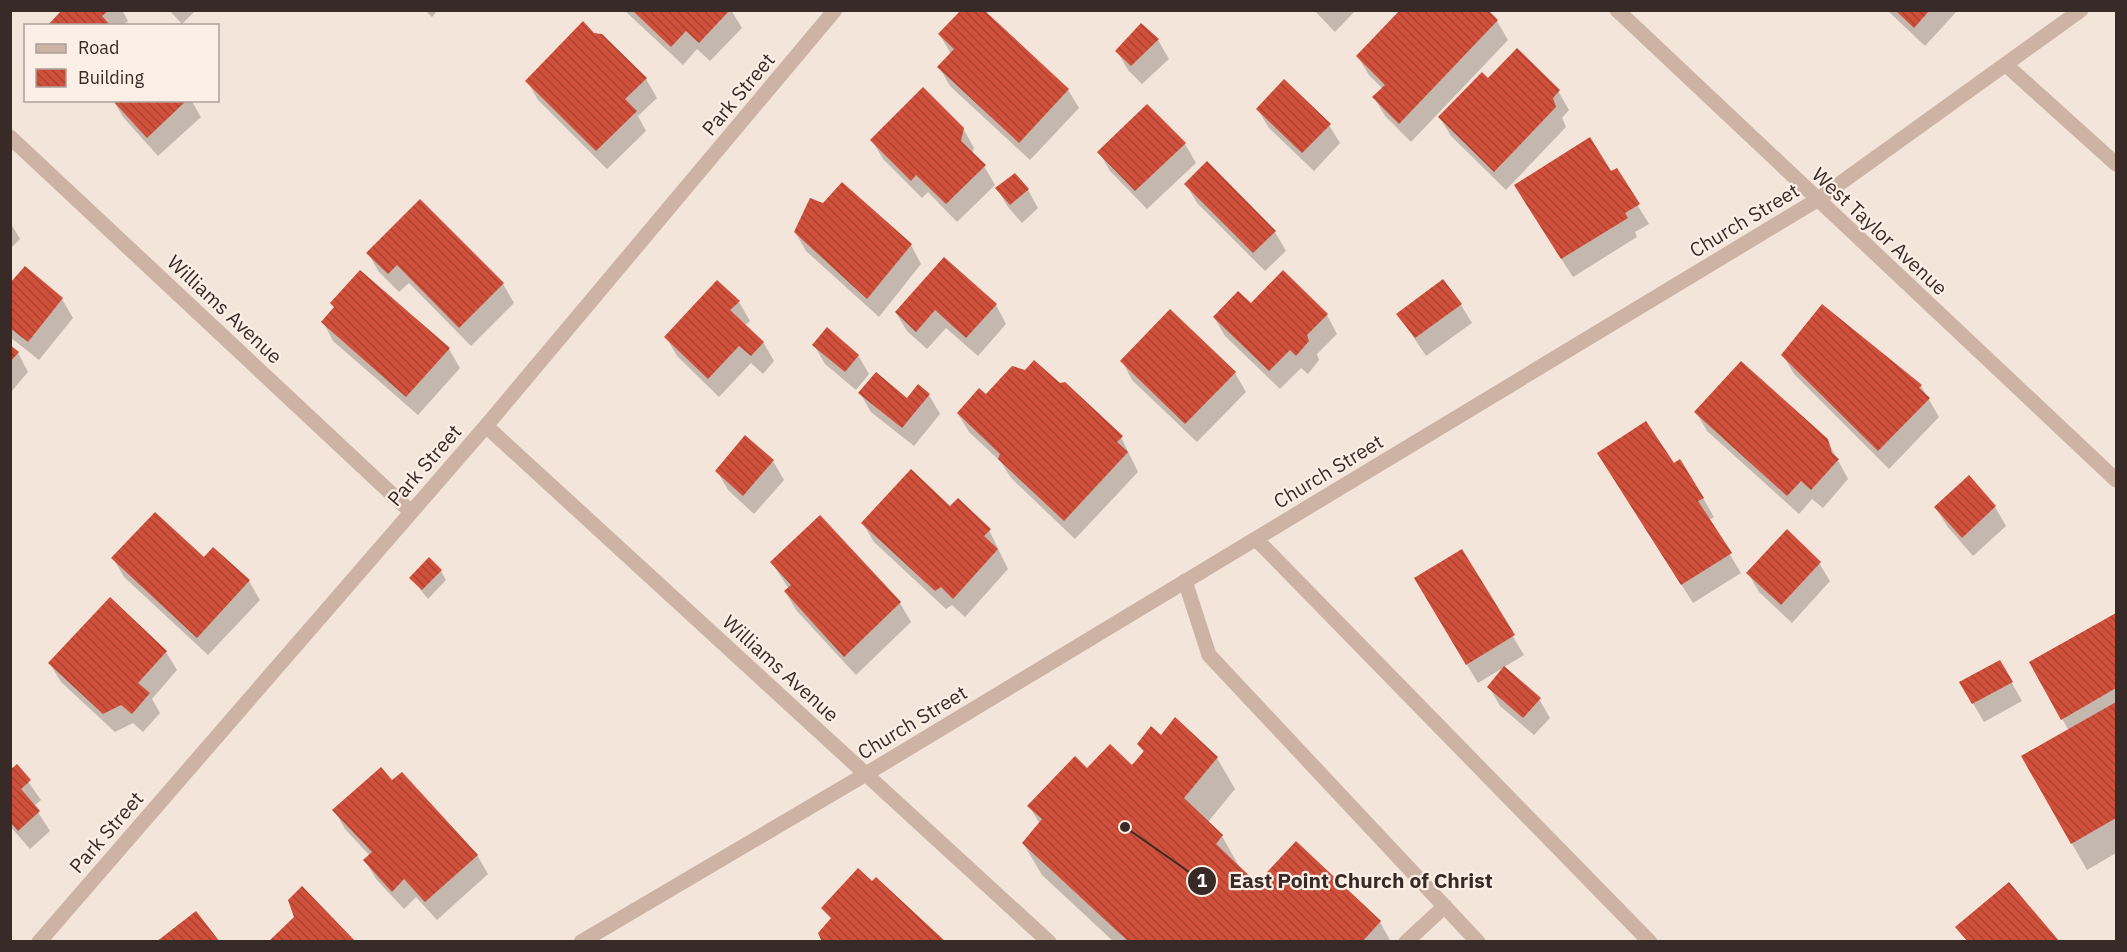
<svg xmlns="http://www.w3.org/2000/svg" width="2127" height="952" font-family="'IBM Plex Sans',sans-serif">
	<defs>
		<pattern id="building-back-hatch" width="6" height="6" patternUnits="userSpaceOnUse" patternTransform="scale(1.5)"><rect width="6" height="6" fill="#d1503b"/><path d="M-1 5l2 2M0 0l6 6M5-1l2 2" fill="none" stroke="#ab4332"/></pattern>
	</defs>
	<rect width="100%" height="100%" fill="#f4e5da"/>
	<path fill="#0003" d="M64,10h58l6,11 -5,5h-74z
		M169,10h24l1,2 -12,12z
		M425,10h13l-6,7z
		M624,10h107l11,18 -32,33 -13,-12 -14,16z
		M1314,10h42l-21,22z
		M1486,10l11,11 11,19 -97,102 -26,-26 -11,-19 9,-8 -14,-14 -11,-18z
		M1887,10h71l-33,36z
		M593,34l9,1 44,44 11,19 -19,18 8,15 -39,38 -69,-69 -11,-19z
		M940,35l128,55 11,18 -49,52 -80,-74 -11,-19 12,-13z
		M1158,40l11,19 -27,25 -14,-14 -11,-19z
		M1488,81l70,10 11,19 -7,8 4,9 -60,63 -55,-54 -11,-18z
		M113,100h78l10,17 -43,39 -35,-39z
		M1258,110l71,15 11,18 -26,28 -45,-43z
		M963,128l11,20 -2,6 12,12 11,19 -38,37 -29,-30 -6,6 -39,-39 -11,-19z
		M1185,144l11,19 -49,46 -37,-38 -11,-19z
		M1616,170l33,54 -14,8 2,5 -64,40 -47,-73z
		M1186,184l89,48 11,19 -21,20 -68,-68z
		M997,189l31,1 10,18 -16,15 -14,-16z
		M10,222l10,17 -10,10z
		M795,232l116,13 10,19 -42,53 -73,-66z
		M368,253l135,31 11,19 -43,43 -62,-63 -10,9 -20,-20z
		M25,268l37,31 11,19 -34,42 -29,-23v-52z
		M739,302l11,19 -5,4 18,17 11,19 -11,13 -12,-11 -32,34 -42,-41 -11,-19z
		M996,305l10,19 -28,32 -32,-28 -19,21 -20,-18 -11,-18z
		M1251,305l76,10 10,19 -20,20 2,6 -11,14 -7,-6 -21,21 -55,-53 -11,-19z
		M1461,305l11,18 -46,33 -28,-42z
		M1170,311l65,62 11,19 -49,50 -65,-62 -10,-19z
		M323,322l126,27 11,19 -42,47 -85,-74z
		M814,345l44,10 11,19 -13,16 -31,-26z
		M10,347l8,6 10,19 -18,21z
		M1783,355l138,31 18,31 -50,52 -95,-95z
		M860,393l47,7 22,-5 11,19 -26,32 -43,-34z
		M986,396l135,41 17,35 -63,67 -64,-61 -10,-16 -32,-30 -11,-18z
		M1696,412l131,28 21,39 -25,29 -11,-9 -13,15 -92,-83z
		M745,438l28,23 11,19 -30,34 -26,-24 -11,-19z
		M1673,465l30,33 11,19 -5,3 32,53 -48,30 -83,-131z
		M1995,507l11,19 -33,30 -26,-30 -11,-18z
		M951,508l38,22 19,39 -43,48 -13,-12 -6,4 -72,-67 -11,-18z
		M820,517l80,86 11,19 -55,53 -60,-65 -11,-19 4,-2 -17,-26z
		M213,549l36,32 11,19 -52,55 -84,-78 -11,-19 91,1z
		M1461,551l63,104 -46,28 -52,-86z
		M1819,563l11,18 -38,42 -33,-31 -11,-19z
		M441,571l5,9 -18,19 -17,-21z
		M2116,615v238l-29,17 -64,-113 46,-26 -38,-68z
		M166,652l11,18 -25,29 8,14 -17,19 -10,-9 -18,9 -54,-50 -11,-18z
		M2000,662l22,39 -38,21 -23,-39z
		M1489,687l50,12 11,19 -16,17 -34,-29z
		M1161,737l56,21 18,31 -27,33 14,14 18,32 17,17 123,37 11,20h-277l-72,-67 -19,-32 17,-19 -11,-18 58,-35 45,-4 12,-14 -5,-9z
		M17,766l24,34 -7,6 16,25 -20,18 -20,-23v-54z
		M392,783l85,72 11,19 -51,46 -21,-23 -12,12 -28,-30 -11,-19 5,-4 -25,-27 -11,-19z"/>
	<path fill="url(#building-back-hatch)" d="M62,10h47l-7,6 9,10h-64z
		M632,10h98l-31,33 -13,-12 -15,16z
		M961,10h23l85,79 -50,54 -82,-76 17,-18 -16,-15z
		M1400,10h88l10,10 -99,104 -27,-27 13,-12 -29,-29z
		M1895,10h35l-16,18z
		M583,21l11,12 8,1 45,44 -22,21 12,12 -41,40 -71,-70z
		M1141,23l18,16 -28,27 -16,-15z
		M1517,48l43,42 -7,8 3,9 -62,65 -56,-55 44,-45 6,6z
		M1284,79l47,45 -29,29 -46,-44z
		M923,87l41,41 -3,13 25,24 -40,39 -30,-29 -5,6 -41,-41z
		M112,100h75l-40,38z
		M1147,104l39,39 -51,48 -38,-39z
		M1590,137l21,34 6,-3 23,36 -15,9 3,5 -67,41 -47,-74z
		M1207,161l69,70 -23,22 -69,-69z
		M1015,173l14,16 -19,16 -15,-17z
		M842,182l70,62 -45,55 -73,-67 16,-34 13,5z
		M420,199l84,84 -45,45 -62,-63 -9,9 -22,-21z
		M944,257l53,47 -31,34 -31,-28 -19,22 -21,-20z
		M25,266l38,32 -35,44 -18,-14v-45z
		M360,270l90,78 -44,49 -85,-75 13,-15 -4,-4z
		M1283,270l45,44 -21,21 2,6 -13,15 -6,-6 -21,21 -56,-54 25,-26 13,12z
		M1443,279l19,25 -47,34 -19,-24z
		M717,280l23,21 -10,9 34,32 -13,14 -12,-10 -31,33 -44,-42z
		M1822,304l100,81 -3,3 11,10 -52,53 -97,-96z
		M1170,309l66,63 -51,52 -65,-63z
		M827,327l32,28 -14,17 -33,-27z
		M10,345l9,7 -9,10z
		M1034,360l26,23 5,-1 58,54 -6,6 11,10 -64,69 -66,-62 2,-5 -43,-41 22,-25 7,6 26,-28 13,4z
		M1741,361l87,78 4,14 7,6 -28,31 -10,-9 -14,15 -93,-84z
		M876,372l31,26 11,-14 12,10 -28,34 -44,-35z
		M1646,421l28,42 6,-4 24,39 -6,3 34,52 -51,32 -84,-132z
		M745,435l29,25 -31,36 -28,-25z
		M911,469l39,37 8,-8 33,31 -7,7 14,13 -45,50 -12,-12 -6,4 -74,-68z
		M1969,475l27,31 -34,32 -28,-31z
		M155,512l49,45 9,-10 37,33 -53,58 -86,-80z
		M820,515l81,87 -57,55 -60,-66 7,-6 -21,-23z
		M1787,529l34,33 -40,43 -35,-32z
		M1462,549l53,86 -49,30 -52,-87z
		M429,557l13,13 -20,20 -13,-12z
		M110,597l57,54 -29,32 12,10 -18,21 -11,-9 -18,9 -55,-51z
		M2116,613v75l-55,32 -32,-58z
		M2000,660l13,22 -41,22 -13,-22z
		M1504,666l37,32 -18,20 -36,-31z
		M2116,702v116l-45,26 -50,-88z
		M1175,717l43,40 -34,41 39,37 -7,9 41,39 39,-42 85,80 -19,21h-233l-107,-99 20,-24 -15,-13 48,-50 12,12 23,-24 22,21 12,-14 -7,-7 14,-18 10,9z
		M17,764l14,16 -10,9 19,22 -22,20 -8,-9v-52z
		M381,767l11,13 10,-8 76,83 -53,47 -21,-23 -12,13 -29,-32 9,-8 -40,-42z
		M858,868l14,13 4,-4 70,65h-124l-4,-9 13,-15 -10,-10z
		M2009,882l51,60h-92l-13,-15z
		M302,886l54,56h-88l26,-25 -6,-17z
		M196,911l24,31h-64z"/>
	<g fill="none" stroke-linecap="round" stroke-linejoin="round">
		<path stroke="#cdb3a4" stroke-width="15" d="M1617,10l499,470
			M2006,65l110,99
			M10,137l401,375
			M486,426l563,516
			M1256,539l394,403
			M1185,581l24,74 269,287
			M39,942l447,-516 349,-416
			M581,942l285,-168 951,-574 264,-190
			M1406,942l39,-36"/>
	</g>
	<g text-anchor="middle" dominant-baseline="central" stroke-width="4.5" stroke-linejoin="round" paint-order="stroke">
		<g font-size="20" fill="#382a27" stroke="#fbefe6">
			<text transform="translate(738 94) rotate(-50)">Park Street</text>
			<text transform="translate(1744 220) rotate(-31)">Church Street</text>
			<text transform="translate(1880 231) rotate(43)">West Taylor Avenue</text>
			<text transform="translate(225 309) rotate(43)">Williams Avenue</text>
			<text transform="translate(424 465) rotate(-49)">Park Street</text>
			<text transform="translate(1328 471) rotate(-31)">Church Street</text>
			<text transform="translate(781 668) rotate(42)">Williams Avenue</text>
			<text transform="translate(912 722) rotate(-31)">Church Street</text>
			<text transform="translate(106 832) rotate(-49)">Park Street</text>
		</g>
	</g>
	<path fill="none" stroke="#382a27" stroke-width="2" d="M1125 827L1202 881"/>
	<g fill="#382a27" stroke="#fbefe6" stroke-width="2">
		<circle cx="1125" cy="827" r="6"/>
		<circle cx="1202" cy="881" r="15"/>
	</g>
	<g font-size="18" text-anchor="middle" font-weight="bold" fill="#fff">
		<text x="1202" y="887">1</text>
	</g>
	<g font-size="21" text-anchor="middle" font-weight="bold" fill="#382a27" stroke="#fbefe6" stroke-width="4.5" stroke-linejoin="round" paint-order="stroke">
		<text x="1361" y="888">East Point Church of Christ</text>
	</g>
	<rect width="2127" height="952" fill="none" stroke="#382a27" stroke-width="24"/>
	<rect x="24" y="24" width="195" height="78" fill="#fbefe6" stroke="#ada09a" stroke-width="1.5"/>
	<rect x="36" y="44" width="30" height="9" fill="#cdb3a4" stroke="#ada09a" stroke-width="1.5"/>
	<text x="78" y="54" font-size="18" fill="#382a27">Road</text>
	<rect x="36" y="69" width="30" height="18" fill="url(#building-back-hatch)" stroke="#ada09a" stroke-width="1.5"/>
	<text x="78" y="84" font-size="18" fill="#382a27">Building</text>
</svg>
